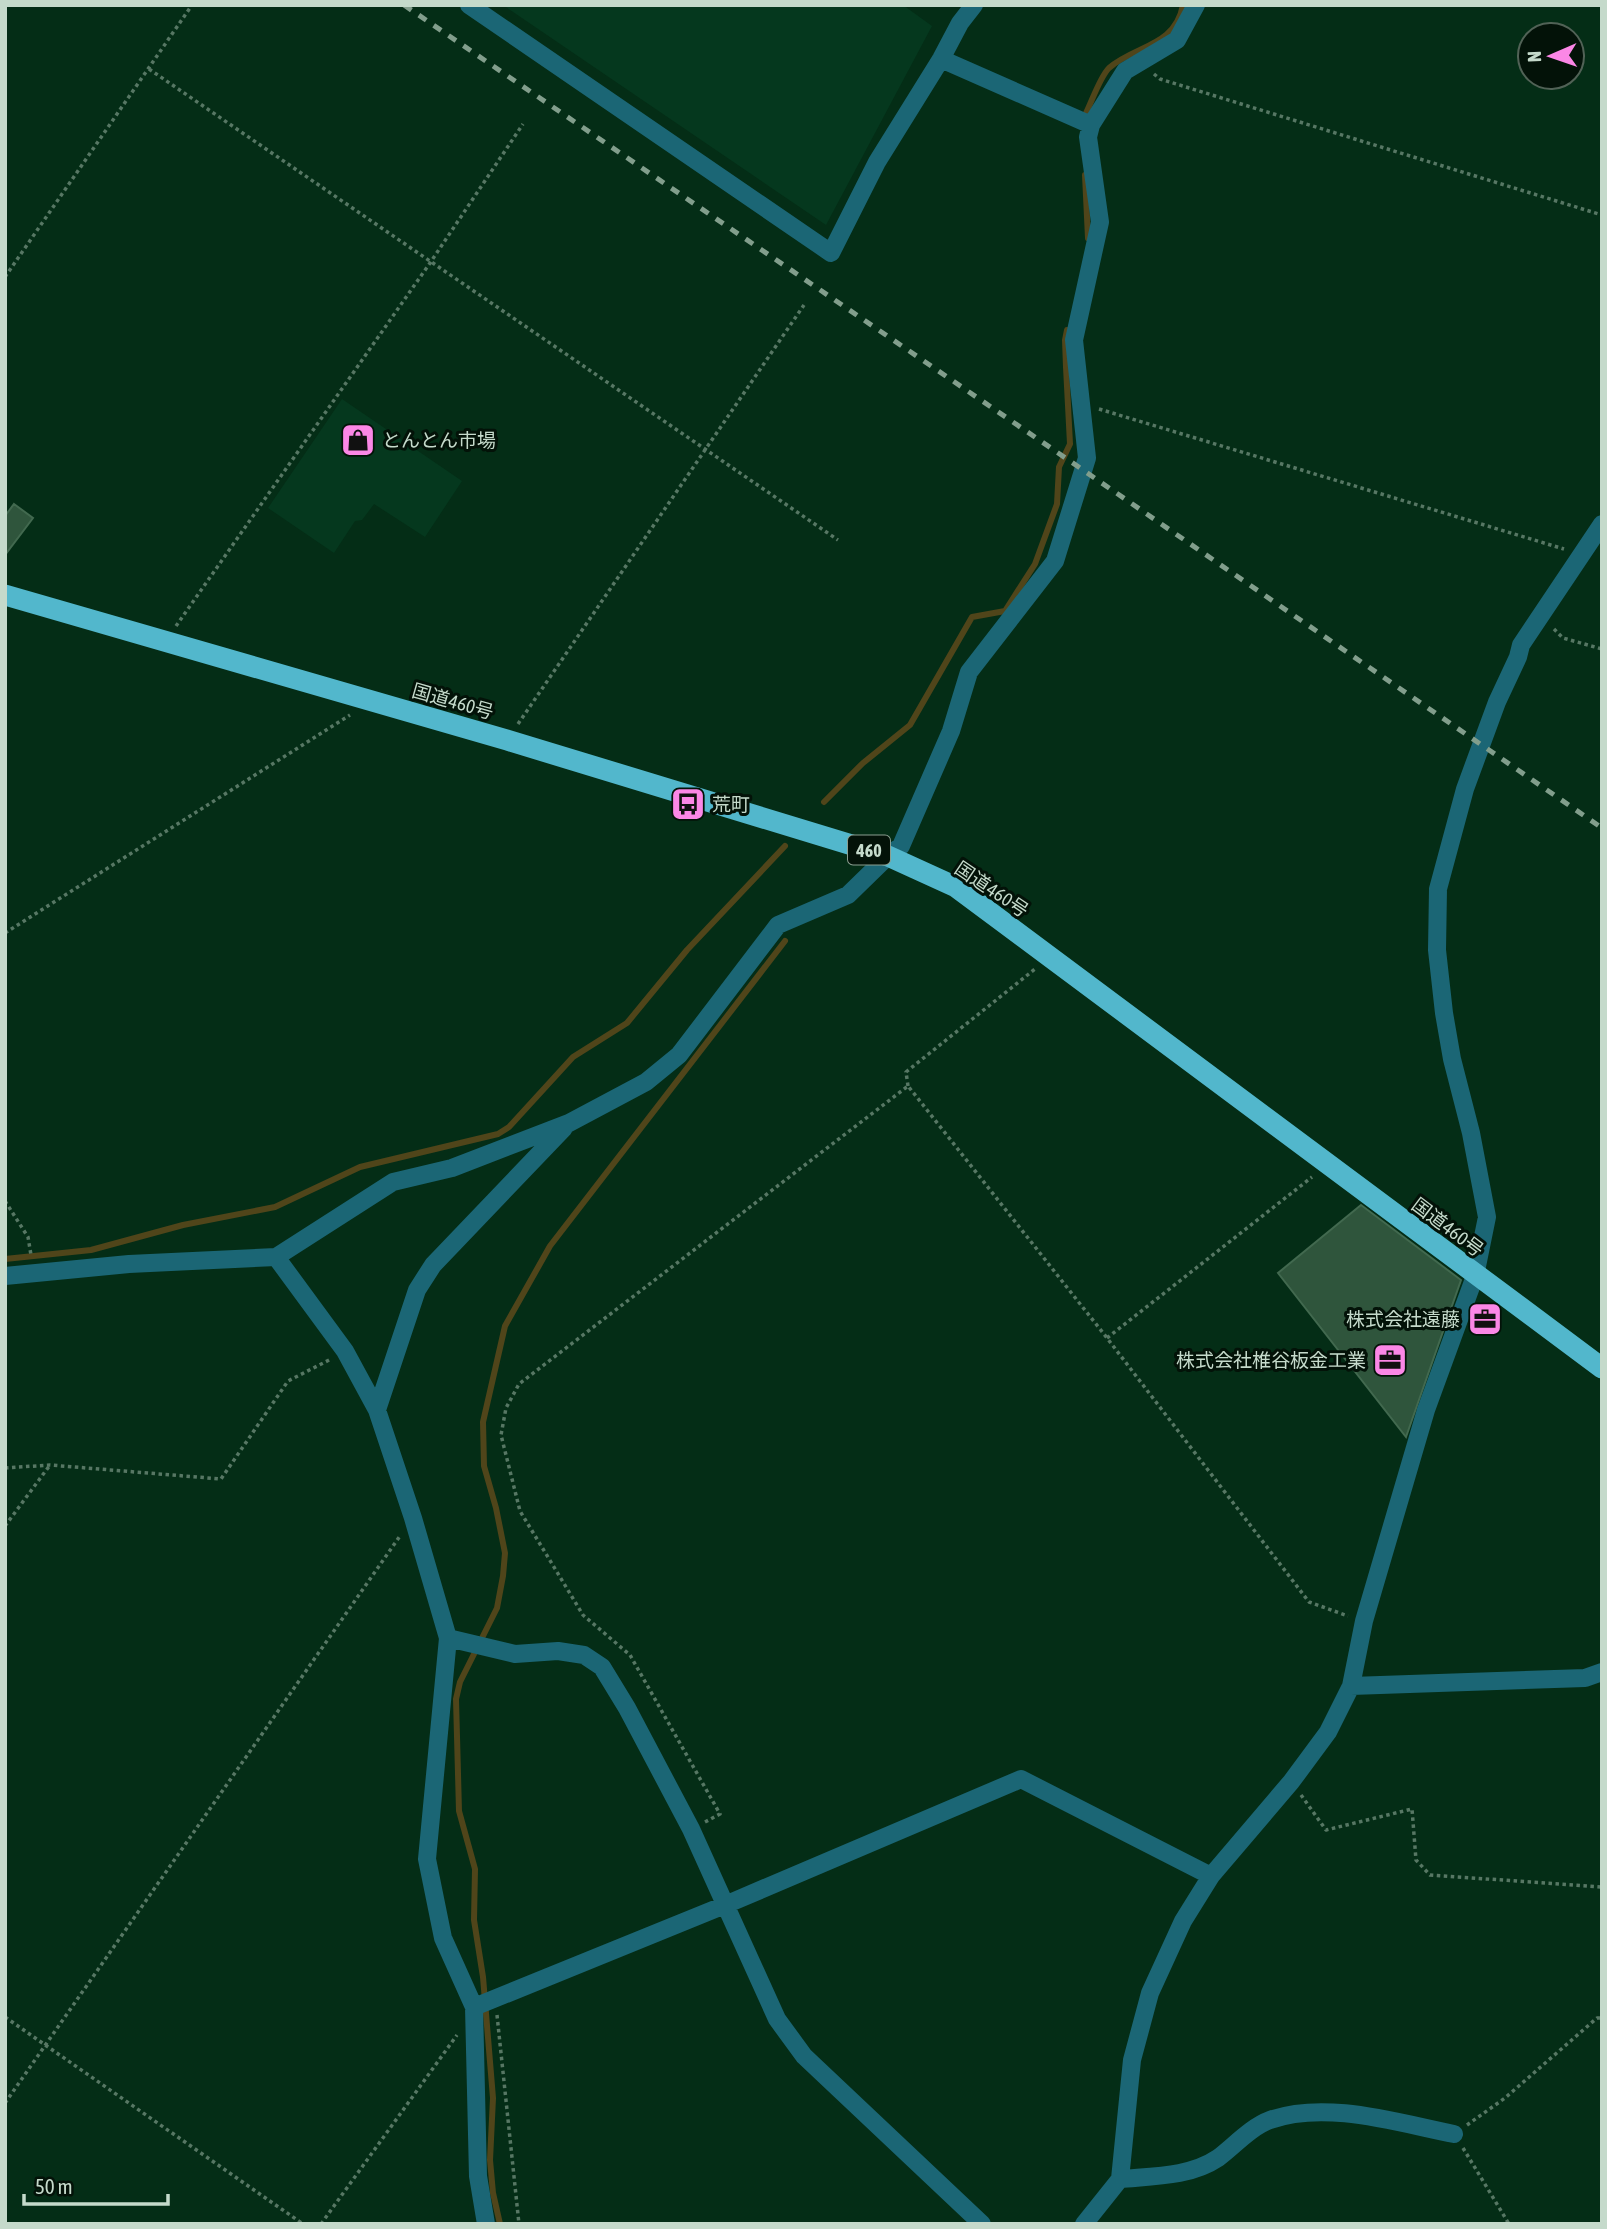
<svg xmlns="http://www.w3.org/2000/svg" width="1607" height="2229" font-family="'Asap Condensed','Noto Sans JP',sans-serif">
	<rect width="100%" height="100%" fill="#042d16"/>
	<path fill="#05381e" d="M503,5h400l29,21 -106,199z
		M342,399l120,82 -37,56 -51,-33 -12,16 -7,1 -21,32 -66,-45z"/>
	<g fill="none" stroke-linecap="round" stroke-linejoin="round">
		<path stroke="#50451a" stroke-width="6" d="M1086,113c6,-12 14,-36 23,-45 26,-23 66,-21 74,-63
			M1085,175l3,63
			M824,802l39,-39 47,-38 62,-108 33,-6 30,-47 22,-60 2,-37 11,-23 -4,-77 -1,-27 2,-10
			M5,1259l86,-9 92,-25 92,-18 85,-40 138,-33 11,-7 64,-70 54,-34 60,-73 98,-104
			M500,2224l-7,-31 -3,-33 3,-62 -10,-121 -9,-57 1,-51 -16,-58 -3,-112 4,-17 37,-74 6,-32 2,-23 -9,-45 -12,-42 -1,-44 22,-96 45,-80 235,-305"/>
	</g>
	<path fill="#2f553c" stroke="#42694f" stroke-width="2" d="M14,504l19,14 -28,37v-39z
		M1361,1205l100,75 -55,157 -128,-164z"/>
	<g fill="none" stroke-linecap="round" stroke-linejoin="round">
		<path stroke="#577764" stroke-width="3.5" stroke-dasharray="3.5 3.5" stroke-linecap="butt" d="M149,69l689,471
			M1154,74l6,5 442,136
			M5,277l187,-272
			M1099,409l465,140
			M176,626l254,-363 93,-139
			M1554,629l9,9 39,11
			M518,724l286,-419
			M5,933l345,-218
			M908,1086l-2,-14 129,-103
			M5,1201l23,36 3,18
			M1107,1338l205,-161
			M5,1468l45,-3 171,14 67,-98 43,-22
			M5,1526l45,-61
			M1301,1795l25,35 86,-21 4,51 14,15 172,12
			M705,1822l15,-8 -90,-159 -47,-40 -63,-104 -19,-76 5,-27 13,-24 389,-298 199,252 202,264 39,14
			M497,2015l22,209
			M5,2017l298,207
			M5,2103l395,-567
			M1467,2125l38,-27 92,-80h5
			M1463,2148l46,76
			M321,2224l136,-189"/>
		<path stroke="#1b6675" stroke-width="18" d="M469,5l362,248 46,-91 64,-103 19,-36 14,-18
			M941,59l150,66
			M276,1257l69,94 32,59 36,108 35,120 -21,221 16,79 31,69 4,169 8,48
			M5,1276l124,-12 147,-7 117,-75 59,-14 117,-45 77,-41 33,-27 99,-130 70,-30 40,-39 13,-10 50,-115 18,-59 86,-111 32,-103 -13,-118 26,-118 -12,-85 3,-12 34,-54 52,-31 19,-35
			M377,1410l40,-120 16,-25 131,-137
			M448,1638l67,16 43,-3 26,4 18,12 25,41 64,121 86,190 27,37 178,168
			M1351,1686l234,-8 17,-6
			M474,2007l251,-102 296,-126 190,97
			M1120,2179c32,-3 70,-2 98,-21 16,-12 33,-31 52,-38 56,-20 128,3 184,14
			M1084,2224l36,-45 12,-119 18,-67 33,-72 28,-45 80,-94 37,-50 23,-46 13,-65 62,-211 49,-134 12,-59 -16,-84 -19,-74 -8,-46 -7,-63 1,-61 27,-100 32,-87 21,-45 3,-12 81,-121"/>
		<path stroke="#52b7cc" stroke-width="21" d="M5,595l502,145 381,116 68,31 646,481"/>
		<path stroke="#829e8c" stroke-width="5" stroke-dasharray="9 9" stroke-linecap="butt" d="M404,5l679,465 519,358"/>
	</g>
	<defs>
		<g id="shop-square" transform="scale(1.75)"><rect x="-9" y="-9" width="18" height="18" rx="4" fill="#fb87e6" stroke="#031208"/><path d="M-5-2.5h2.3a2.7 3.5 0 0 1 5.4 0H5L5.5 6h-11ZM-1.5-2.5h3a1.5 2.3 0 0 0-3 0Z" fill="#111"/></g>
		<g id="bus-square" transform="scale(1.75)"><rect x="-9" y="-9" width="18" height="18" rx="4" fill="#fb87e6" stroke="#031208"/><path d="M-5-6H5V4H4V6H2V4H-2V6H-4V4H-5ZM-3.5-4V0h7V-4ZM-3.5 1.2v1.5H-2V1.2ZM2 1.2v1.5H3.5V1.2Z" fill="#111"/></g>
		<g id="office-square" transform="scale(1.75)"><rect x="-9" y="-9" width="18" height="18" rx="4" fill="#fb87e6" stroke="#031208"/><path d="M-6-3h4V-5.5h4V-3h4V5H-6ZM-1-4.5V-3h2v-1.5ZM-6 0V1H6V0Z" fill="#111"/></g>
	</defs>
	<g fill-rule="evenodd">
		<use href="#shop-square" x="358" y="440"/>
		<use href="#bus-square" x="688" y="804"/>
		<use href="#office-square" x="1485" y="1319"/>
		<use href="#office-square" x="1390" y="1360"/>
	</g>
	<g text-anchor="middle" dominant-baseline="central" stroke-width="6" stroke-linejoin="round" paint-order="stroke">
		<rect fill="#031208" stroke="#8b9e90" stroke-width="2" x="848" y="835.5" width="42" height="29" rx="5"/>
		<g font-size="18" font-weight="bold" fill="#c5dacb">
			<text x="869" y="850">460</text>
		</g>
		<g font-size="19" fill="#c5dacb" stroke="#031208" text-anchor="start">
			<text x="382" y="440">とんとん市場</text>
			<text x="712" y="804">荒町</text>
			<text x="1460" y="1319" text-anchor="end">株式会社遠藤</text>
			<text x="1366" y="1360" text-anchor="end">株式会社椎谷板金工業</text>
		</g>
		<g font-size="19" fill="#c5dacb" stroke="#031208">
			<text transform="translate(453 701) rotate(16)">国道460号</text>
			<text transform="translate(992 889) rotate(34)">国道460号</text>
			<text transform="translate(1448 1227) rotate(37)">国道460号</text>
		</g>
	</g>
	<rect width="1607" height="2229" fill="none" stroke="#c5dacb" stroke-width="14"/>
	<g transform="translate(1551 56) rotate(268)"><circle r="33" fill="#031208" stroke="#516256" stroke-width="2"/>
	<path d="M0-5L12 26L0 18L-12 26Z" fill="#fb87e6"/>
	<text y="-10" font-size="19" font-weight="bold" text-anchor="middle" fill="#c5dacb">N</text>
	</g>
	<path d="M24 2194v10h144v-10" fill="none" stroke="#c5dacb" stroke-width="3.5"/>
	<text x="35" y="2194" font-size="21" fill="#c5dacb" stroke="#031208" stroke-width="5" paint-order="stroke">50 m</text>
</svg>
